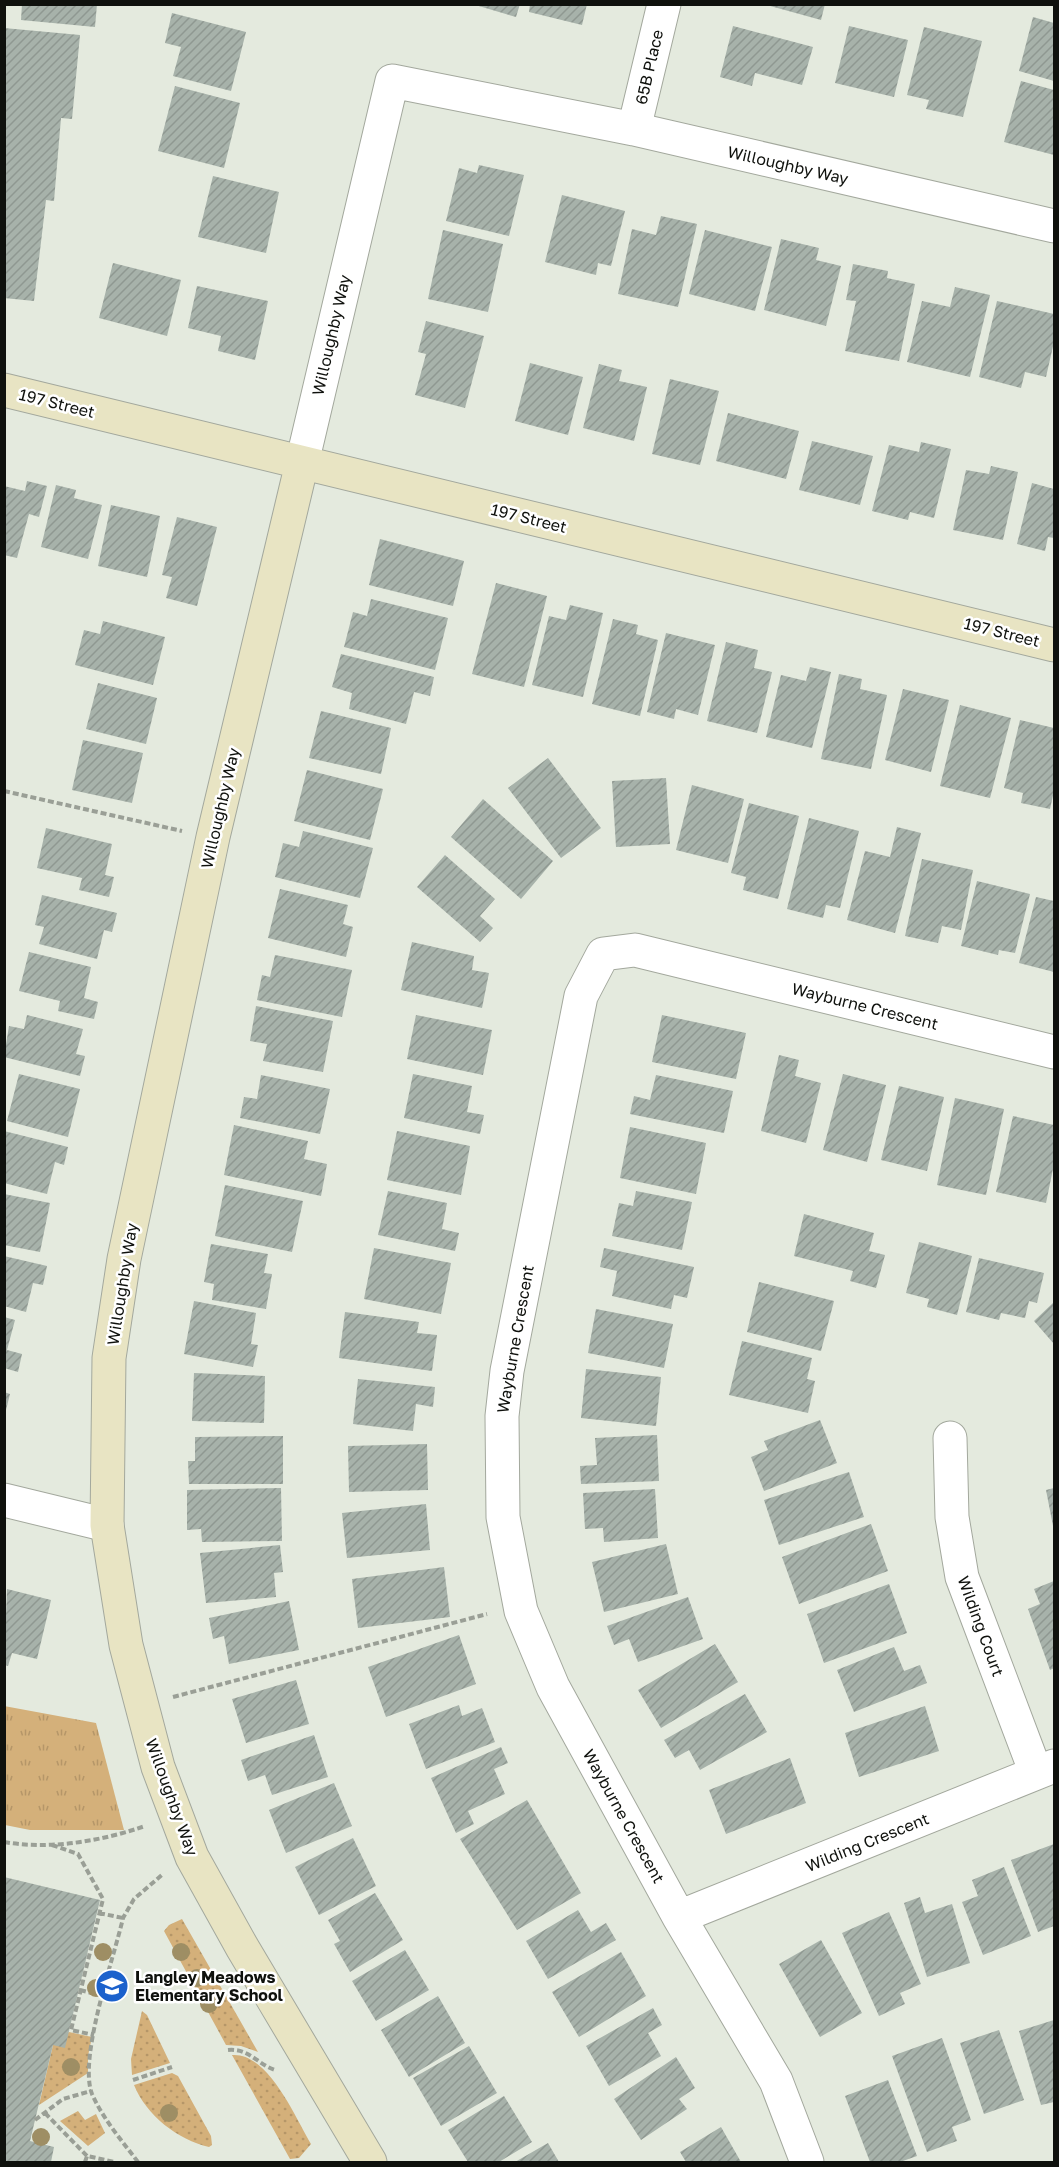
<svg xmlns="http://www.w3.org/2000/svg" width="1059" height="2167" font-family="'Golos Text',sans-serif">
	<defs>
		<pattern id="grass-dots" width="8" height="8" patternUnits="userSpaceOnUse" patternTransform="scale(1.5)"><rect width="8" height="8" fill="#d4b07a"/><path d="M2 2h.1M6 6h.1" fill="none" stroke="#b59668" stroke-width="1.8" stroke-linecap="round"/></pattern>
		<pattern id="park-tufts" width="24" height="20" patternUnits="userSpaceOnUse" patternTransform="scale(1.5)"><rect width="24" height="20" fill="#d4b07a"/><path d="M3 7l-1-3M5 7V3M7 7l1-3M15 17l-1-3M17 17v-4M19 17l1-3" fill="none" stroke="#b59668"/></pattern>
		<pattern id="building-hatch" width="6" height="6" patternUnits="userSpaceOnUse" patternTransform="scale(1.5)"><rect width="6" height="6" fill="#a7b2aa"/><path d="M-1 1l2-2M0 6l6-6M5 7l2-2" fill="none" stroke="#8f9891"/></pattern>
	</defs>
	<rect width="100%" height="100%" fill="#e4eade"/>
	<path fill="url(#grass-dots)" d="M182,1919l76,133 -17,-6 -15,-1 -62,-114 5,-6z
		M142,2011l5,4 23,48 -38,12 -1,-16z
		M69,2032l23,5 -4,19v17l-49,32 14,-60z
		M232,2055c36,-3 63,62 79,89l-12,14 -9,1z
		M172,2073l6,3 33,60 1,9 -3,2c-31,-7 -63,-32 -75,-62z
		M78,2111l7,9 11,-6 9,19 -17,13 -28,-25z"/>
	<path fill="url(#park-tufts)" d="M4,1706l92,17 28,107h-94l-25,-5z"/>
	<path fill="url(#building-hatch)" d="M22,4h75l-2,23 -74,-7z
		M472,4h48l-4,13z
		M530,4h57l-5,21 -53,-13z
		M763,4h62l-4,16z
		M172,13l74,19 -15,59 -58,-15 8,-29 -16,-4z
		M1033,17l21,6v58l-35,-10z
		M733,26l80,21 -11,38 -47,-12 -3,13 -32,-9z
		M849,26l59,14 -14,57 -59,-14z
		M924,27l58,14 -19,76 -37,-8 3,-9 -22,-5z
		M4,28l76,7 -8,84 -11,-1 -7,83 -8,-1 -12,101 -30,-3z
		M1021,81l33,9v65l-50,-13z
		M175,86l65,17 -16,65 -66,-17z
		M479,165l45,10 -15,61 -63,-15 13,-53 18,5z
		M213,176l66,16 -13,61 -68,-16z
		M562,195l63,16 -14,55 -13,-3 -2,12 -51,-13z
		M661,216l36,8 -19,83 -60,-13 14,-65 24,6z
		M443,230l60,14 -15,68 -60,-13z
		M705,230l67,17 -17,64 -66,-17z
		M781,239l38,9 -3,12 25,6 -15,60 -62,-16z
		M113,263l68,17 -14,56 -68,-18z
		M853,264l35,7 -1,7 28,6 -16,77 -54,-10 11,-50 -10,-1z
		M197,286l71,15 -13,59 -37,-9 3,-15 -33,-8z
		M955,287l35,8 -20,82 -63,-15 15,-61 28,6z
		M997,301l57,13v28l-8,35 -21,-5 -4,16 -42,-11z
		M426,321l58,15 -19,72 -50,-13 11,-41 -8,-2z
		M530,363l53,14 -15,58 -53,-14z
		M599,364l23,6 -3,11 28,6 -13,54 -51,-13z
		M670,379l49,12 -19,74 -48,-11z
		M728,413l71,18 -13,48 -70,-18z
		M812,441l61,15 -13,49 -61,-15z
		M921,442l30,7 -17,69 -24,-6 -2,8 -36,-9 17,-66 30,7z
		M991,466l27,6 -15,68 -50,-10 13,-60 23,4z
		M27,481l20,5 -8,31 -10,-3 -12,44 -13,-3v-69l21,5z
		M1032,483l22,6v49l-6,-1 -3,14 -28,-7z
		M56,485l20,5 -2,8 28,7 -14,54 -47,-12z
		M111,505l49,11 -13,61 -49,-11z
		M177,517l40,10 -20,79 -31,-8 6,-21 -10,-2z
		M380,539l84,22 -11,45 -84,-21z
		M496,583l51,13 -23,91 -52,-13z
		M371,599l77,19 -13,52 -91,-23 9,-35 14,4z
		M570,605l33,8 -20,84 -51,-12 17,-69 17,4z
		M613,619l25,6 -2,9 22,6 -18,76 -48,-12z
		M103,621l62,16 -12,48 -78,-20 9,-35 16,4z
		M666,633l49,12 -17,70 -22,-6 -2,10 -27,-7z
		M726,642l32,8 -4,18 18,4 -15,61 -50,-12z
		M341,654l93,23 -4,19 -16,-4 -8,32 -57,-15 3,-16 -20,-6z
		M810,667l21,5 -19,76 -46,-11 15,-62 25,6z
		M839,674l23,5 -2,10 27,6 -16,74 -50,-10z
		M98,683l59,15 -11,46 -60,-15z
		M903,689l46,11 -18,72 -46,-12z
		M960,705l51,13 -21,80 -50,-12z
		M321,711l70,17 -10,46 -72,-16z
		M1020,720l34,8v63l-4,18 -29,-6 2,-10 -19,-5z
		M83,740l60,13 -11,50 -60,-13z
		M548,758l53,70 -40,30 -53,-70z
		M307,770l76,19 -13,51 -76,-19z
		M666,778l4,66 -54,3 -4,-66z
		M692,785l52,14 -16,64 -52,-13z
		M483,799l70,62 -32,38 -70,-62z
		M749,803l50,13 -21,83 -35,-9 3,-13 -15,-4z
		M809,818l50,13 -19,77 -14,-3 -3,13 -36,-9z
		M897,827l24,6 -26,100 -48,-13 18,-69 25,6z
		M46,828l66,16 -7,31 9,2 -5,20 -30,-7 3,-12 -45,-10z
		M303,831l70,17 -13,50 -85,-21 8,-34 16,4z
		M445,855l50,44 -15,17 13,12 -13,14 -63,-55z
		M922,859l51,11 -12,60 -19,-4 -4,17 -33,-7z
		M977,881l53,13 -15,59 -16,-3 -1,5 -37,-9z
		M280,889l68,16 -5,19 10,3 -7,30 -78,-19z
		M42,895l75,18 -5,19 -8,-2 -7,29 -58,-15 5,-17 -9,-2z
		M1036,897l18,4v71l-35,-9z
		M412,942l62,14 -2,14 17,3 -7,35 -81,-18z
		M29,952l62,15 -7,31 14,4 -4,17 -36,-8 2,-10 -41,-10z
		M275,955l77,15 -10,47 -85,-17 5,-25 8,2z
		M256,1006l77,15 -10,51 -60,-11 4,-17 -17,-3z
		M27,1015l56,14 -7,25 9,2 -5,20 -76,-19 5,-31 15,3z
		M416,1015l76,15 -9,45 -76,-16z
		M662,1015l84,18 -10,46 -84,-17z
		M779,1055l20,5 -4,16 26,7 -15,60 -45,-12z
		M19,1074l61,15 -12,48 -61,-16z
		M413,1074l59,12 -5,26 17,3 -4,19 -76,-16z
		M843,1074l43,11 -19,77 -44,-12z
		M261,1075l69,14 -10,45 -80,-16 4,-21 13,2z
		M656,1075l77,16 -9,42 -94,-19 4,-18 16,4z
		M899,1086l45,11 -17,74 -46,-11z
		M955,1098l49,11 -18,86 -49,-10z
		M1013,1116l41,9v39l-8,39 -50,-11z
		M234,1125l74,16 -4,18 23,5 -6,32 -97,-21z
		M630,1127l76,16 -10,51 -76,-16z
		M4,1131l64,16 -4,18 -9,-3 -8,32 -43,-11z
		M397,1131l73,15 -9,49 -74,-15z
		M225,1185l78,16 -11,51 -77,-16z
		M388,1191l59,12 -5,26 17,4 -4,18 -77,-16z
		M636,1191l56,11 -10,48 -70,-14 7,-33 14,3z
		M4,1194l46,9 -10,49 -36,-7z
		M804,1214l70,19 -5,18 16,4 -9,33 -26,-7 3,-10 -59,-15z
		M919,1242l53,14 -15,59 -30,-8 2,-8 -23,-6z
		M211,1244l57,10 -4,19 8,1 -6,35 -54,-9 2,-16 -10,-2z
		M374,1248l77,15 -10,51 -77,-15z
		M604,1248l90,19 -7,31 -13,-3 -3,14 -59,-13 5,-25 -17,-4z
		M4,1256l43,10 -4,19 -10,-2 -7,29 -22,-6z
		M979,1258l65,15 -7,30 -8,-2 -4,17 -24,-5 -2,7 -33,-8z
		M759,1282l75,19 -13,50 -74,-19z
		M194,1301l62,12 -5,31 7,1 -5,22 -69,-13z
		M1054,1302v42l-20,-23z
		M596,1309l77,15 -9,44 -76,-15z
		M345,1312l74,10 -2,11 20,2 -5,36 -93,-13z
		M4,1317l11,3 -8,30 15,4 -4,18 -14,-4z
		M742,1341l70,17 -5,21 8,2 -7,32 -79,-18z
		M586,1369l75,8 -5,49 -75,-8z
		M194,1373l71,3 -1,47 -72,-2z
		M358,1379l77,8 -2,20 -17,-3 -3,27 -60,-7z
		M4,1392l6,2 -5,20 -1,-1z
		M820,1420l17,43 -73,28 -13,-34 17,-7 -4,-9z
		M657,1435l2,46 -78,3 -1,-18 17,-1 -2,-27z
		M283,1436v48h-94l-1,-23h7v-24z
		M427,1444l1,46 -79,2 -1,-46z
		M849,1472l15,45 -85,28 -15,-45z
		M281,1488l1,53 -80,1 -1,-13 -14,1v-40z
		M1054,1488v38h-1l-7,-36z
		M655,1489l3,49 -54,4 -1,-14 -18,1 -2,-36z
		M426,1504l4,46 -83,8 -5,-45z
		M871,1524l17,47 -89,33 -17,-47z
		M666,1544l12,50 -74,18 -12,-50z
		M280,1545l3,27 -9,1 2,24 -70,6 -6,-50z
		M444,1567l6,50 -92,11 -6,-49z
		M1054,1581v87l-4,2 -22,-61 12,-5 -6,-15z
		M889,1584l18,49 -83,30 -17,-49z
		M7,1589l44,11 -14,59 -25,-6 -4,13 -4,-1z
		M688,1597l15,42 -65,23 -9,-23 -15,6 -7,-19z
		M289,1601l10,49 -70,14 -5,-28 -11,3 -4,-21z
		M459,1635l17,49 -90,33 -18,-50z
		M715,1644l23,38 -77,46 -23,-38z
		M894,1647l10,24 16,-6 7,18 -73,29 -17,-42z
		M296,1680l13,44 -63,19 -14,-44z
		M745,1694l22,38 -67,38 -11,-20 -14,8 -11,-18z
		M459,1705l3,11 20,-8 13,34 -69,27 -17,-45z
		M925,1706l14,45 -80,26 -14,-44z
		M314,1735l14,42 -56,18 -7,-20 -17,6 -7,-21z
		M501,1747l7,16 -14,6 11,25 -37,17 6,13 -18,9 -25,-55z
		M790,1758l16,45 -80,31 -17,-44z
		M334,1783l18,43 -66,27 -17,-43z
		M527,1800l54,93 -64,37 -57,-91z
		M353,1838l23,48 -57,29 -24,-48z
		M1054,1844v82l-16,6 -27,-72z
		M1004,1867l27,69 -48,19 -21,-53 16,-6 -6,-16z
		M4,1877l96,23 -35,148 -12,-3 -23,96 24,6 -3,15h-47z
		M375,1893l28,47 -53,32 -16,-28 6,-3 -12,-21z
		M920,1897l5,16 27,-9 18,59 -43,14 -23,-74z
		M578,1910l13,22 15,-9 10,17 -68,39 -22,-38z
		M889,1912l32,72 -21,9 5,11 -26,12 -37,-83z
		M821,1940l41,73 -42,24 -41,-73z
		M405,1950l24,40 -53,31 -24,-40z
		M621,1952l25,44 -67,41 -27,-45z
		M438,1996l27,47 -56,34 -28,-47z
		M653,2008l9,17 -14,8 13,23 -52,30 -23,-40z
		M1054,2020v82l-13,3 -22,-74z
		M999,2030l25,70 -40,14 -24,-71z
		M942,2038l29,82 -19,7 5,14 -30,11 -35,-96z
		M469,2046l28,47 -56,33 -28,-48z
		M676,2057l19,31 -16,11 8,10 -46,31 -27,-41z
		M888,2080l29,76 -17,6h-30l-25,-66z
		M504,2096l28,46 -33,20h-31l-20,-32z
		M721,2127l20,35h-55l-6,-10z
		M548,2143l11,19h-44z"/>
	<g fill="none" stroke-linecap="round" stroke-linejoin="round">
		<g stroke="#a3a89d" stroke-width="35">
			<path id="street" d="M634,129l30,-125
				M302,463l90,-382 242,48 420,97
				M950,1438l2,79 10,60 74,196
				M4,1500l103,25
				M679,1917l375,-151
				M807,2162l-31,-81 -97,-164 -126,-230 -32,-76 -18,-94 -1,-101 5,-45 74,-375 22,-42 32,-4 419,102"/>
		</g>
		<g stroke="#a3a89d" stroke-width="35">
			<path id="secondary" d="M4,390l1050,255
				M302,463l-89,374 -89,422 -15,99 -2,167 19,120 32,122 34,90 50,90 128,215"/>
		</g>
		<path stroke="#9a9f96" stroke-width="4" stroke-dasharray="6 3" stroke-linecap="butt" d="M4,791l178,40
			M173,1697l314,-83
			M4,1842c46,8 98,-1 141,-16
			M52,1845l26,9 25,45 -32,131 23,5
			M99,1913l24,5
			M80,1990l23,6
			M228,2050c21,-2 29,14 47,20
			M133,2080l39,-13
			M45,2113l42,43
			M35,2120l28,-21 28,-8
			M85,2162l2,-6 28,6
			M138,2162c-16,-21 -35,-43 -46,-68 -14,-36 22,-136 31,-176l11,-19 29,-25"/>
		<use href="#street" stroke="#fff" stroke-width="33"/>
		<use href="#secondary" stroke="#e8e4c3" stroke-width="33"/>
	</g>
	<g fill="#9e8e64">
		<circle cx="103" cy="1952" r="9"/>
		<circle cx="181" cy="1952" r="9"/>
		<circle cx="197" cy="1978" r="9"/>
		<circle cx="96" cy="1988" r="9"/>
		<circle cx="209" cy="2004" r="9"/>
		<circle cx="71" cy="2067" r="9"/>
		<circle cx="169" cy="2113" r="9"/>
		<circle cx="41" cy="2137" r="9"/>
	</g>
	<defs>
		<g id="school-disc" transform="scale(1.725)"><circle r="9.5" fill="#1b61cc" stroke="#fff"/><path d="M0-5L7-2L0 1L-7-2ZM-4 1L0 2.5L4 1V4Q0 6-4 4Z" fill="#fff"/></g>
	</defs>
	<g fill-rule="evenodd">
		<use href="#school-disc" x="112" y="1986"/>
	</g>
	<g text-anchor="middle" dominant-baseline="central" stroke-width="5" stroke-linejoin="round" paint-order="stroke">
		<g font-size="16" fill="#0f110d" stroke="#fff">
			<text transform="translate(649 67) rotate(-77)">65B Place</text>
			<text transform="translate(788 165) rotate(13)">Willoughby Way</text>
			<text transform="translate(331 335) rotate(-77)">Willoughby Way</text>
			<text transform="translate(57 403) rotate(14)">197 Street</text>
			<text transform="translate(529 518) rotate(14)">197 Street</text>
			<text transform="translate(1002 632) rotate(14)">197 Street</text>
			<text transform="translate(220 808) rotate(-77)">Willoughby Way</text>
			<text transform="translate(865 1006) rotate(14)">Wayburne Crescent</text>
			<text transform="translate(122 1284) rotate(-81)">Willoughby Way</text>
			<text transform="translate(515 1339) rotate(-80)">Wayburne Crescent</text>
			<text transform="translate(981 1626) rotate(70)">Wilding Court</text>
			<text transform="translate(172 1797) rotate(70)">Willoughby Way</text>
			<text transform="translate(624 1816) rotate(61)">Wayburne Crescent</text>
			<text transform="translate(867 1842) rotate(-22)">Wilding Crescent</text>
		</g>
		<g font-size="16" font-weight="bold" fill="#0f110d" stroke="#fff" text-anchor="start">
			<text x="135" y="1977">Langley Meadows<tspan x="135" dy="18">Elementary School</tspan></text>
		</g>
	</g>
	<rect width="1059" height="2167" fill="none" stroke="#0f110d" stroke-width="12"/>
</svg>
